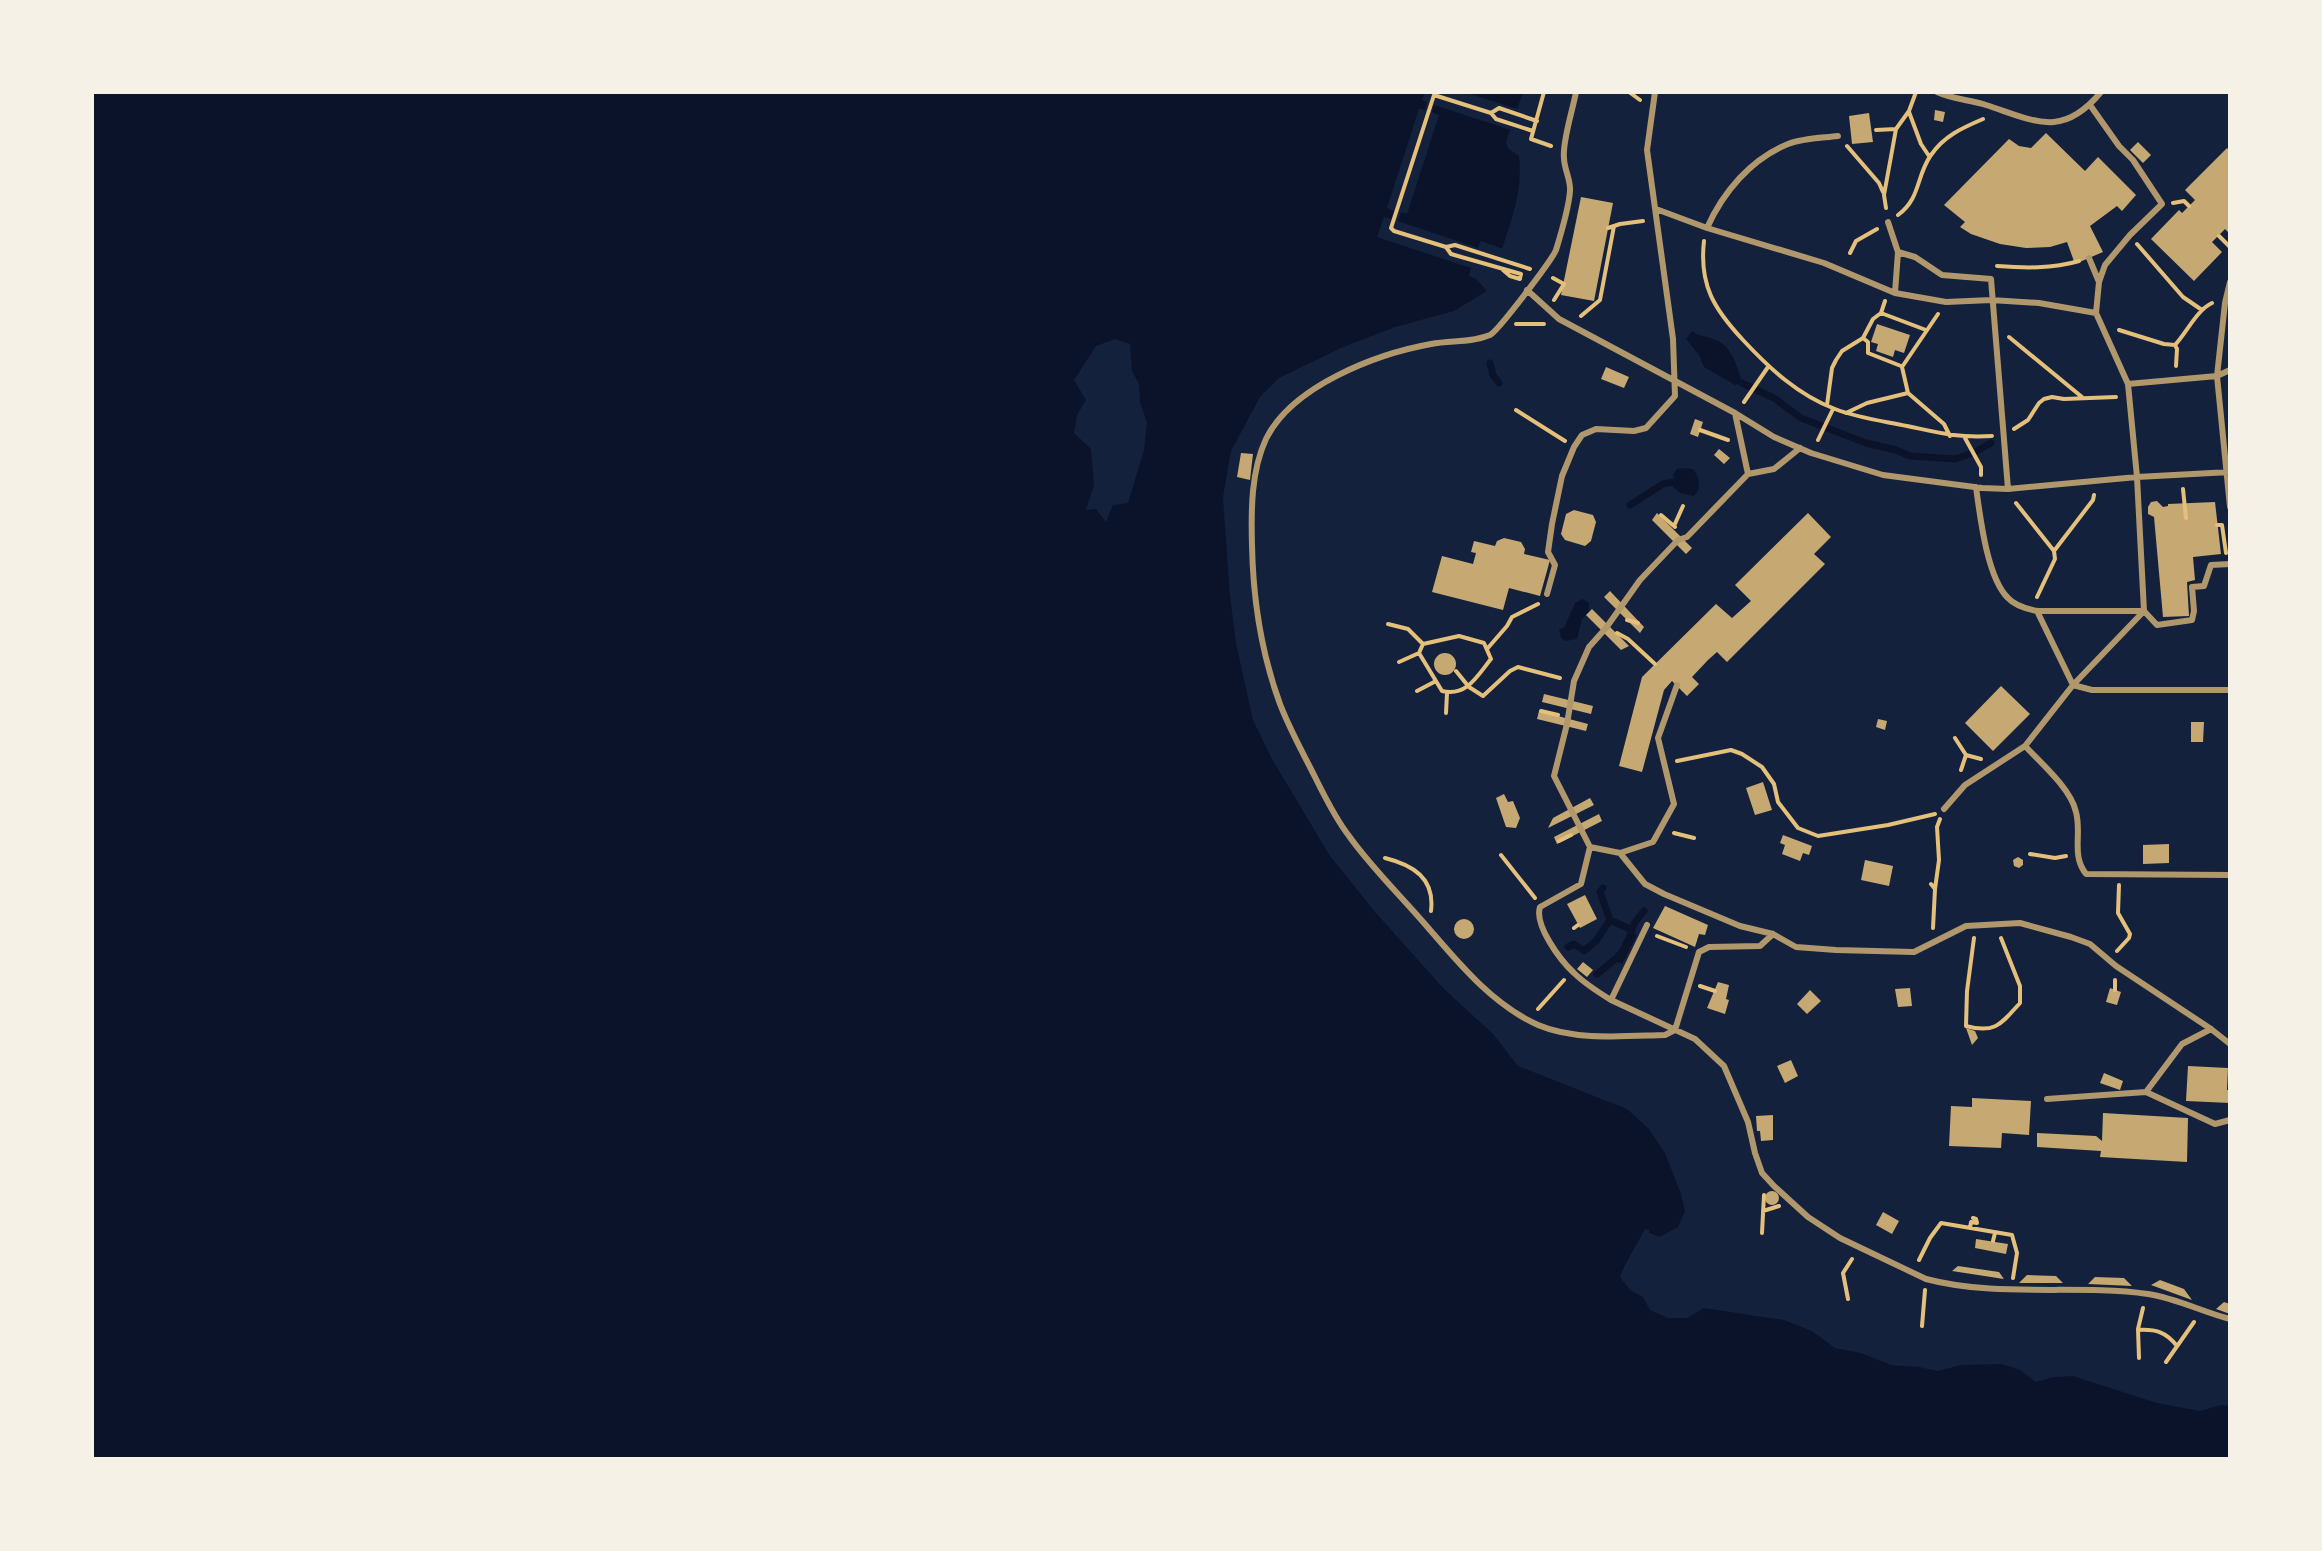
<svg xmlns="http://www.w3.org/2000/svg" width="2322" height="1551" font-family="'Space Grotesk',sans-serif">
	<rect width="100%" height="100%" fill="#14213d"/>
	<path fill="#0b132b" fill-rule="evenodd" d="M92,92h1431l-17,50 2,6 11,8c4,34 -7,62 -17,93l-21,-7 -12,34 7,2 11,13 -33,20 -59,16 -54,21 -62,30 -19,19 -29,54 -8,46 7,99 6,47 17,77 19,39 58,97 46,57 68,76 49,45 25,32 109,43 21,19 17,25 16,41 4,17 -7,16 -18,10 -11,-4v-3l-4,-1c-8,16 -18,30 -25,48l10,13 13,7 7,13 18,8h19l17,-10 80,12 28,11 23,17 26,5 30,12 28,2 19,4 23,-6 41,-1 18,6 16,12 18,-5 19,-1 84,27 43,8 21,-6 9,1v53h-2138zM1115,339l15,5 2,27 7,13 1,18 7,21 -3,27 -16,53 -15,2 -7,17 -10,-13 -10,1 8,-25 -3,-36 -17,-16 3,-18 9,-15 -12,-20 22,-34z
		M1692,331c8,6 15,5 24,9 16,6 22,28 26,43l-7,2 -31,-18 -5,-12 -13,-16z
		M1685,468l8,1 5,8 1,12 -5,7 -14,-3 -7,-6 2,-7 -2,-5 4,-6z
		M1583,599l6,4v9l-7,7 -5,20 -11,2 -5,-3 -2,-9 5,-1 11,-25z
		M1631,932l6,3 -15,29 -11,-5 8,-9 8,-16z"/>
	<path fill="#14213d" d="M1425,92h39l53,17 -6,21 -77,-25 -2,7 7,3 -32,99 -6,-2 -3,9 80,27 3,-7 25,9 -4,3 -19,-6 -9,27 4,1 12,13v6l-14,-15 -7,-3 2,-8 -94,-31 7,-20 7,2 3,-8 -7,-3 32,-99 6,1 2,-8 -5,-2z"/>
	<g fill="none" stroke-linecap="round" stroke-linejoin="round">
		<path stroke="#0b132b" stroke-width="7" d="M1490,363l3,12 6,8
			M1742,383l32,15 27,20 65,25 30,7 14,6 45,3 18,-6 18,-10
			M1630,505l33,-21 11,-2
			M1603,888l-3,4 10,28 22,10
			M1631,932l4,-10 9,-11
			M1568,947l6,-3 10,7 12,-10 14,-21
			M1597,974l17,-14"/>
	</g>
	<path fill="#c6a872" d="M1935,110l10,2 -2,10 -9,-2z
		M1869,113l4,29 -21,2 -3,-28z
		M2046,133l39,38 13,-14 38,38 -14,16 -5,-5 -27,20 13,26 -28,12 -8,-22 -17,5 -24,1 -26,-4 -29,-10 -11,-7 5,-5 -21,-17 65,-66 10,7 12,2z
		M2138,142l13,13 -8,8 -13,-13z
		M2227,148l3,3v79l-2,2 -3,-3 -13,13 10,10 -28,29 -43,-42 28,-29 3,3 13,-13 -10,-10z
		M1581,197l32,6 -19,98 -33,-6z
		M1877,324l33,11 -6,18 -9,-3 -2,7 -17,-6 2,-7 -7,-2z
		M1606,367l23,10 -5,11 -23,-9z
		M1695,419l8,3 -5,15 -8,-3z
		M1719,449l11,9 -6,6 -10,-9z
		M1241,453l12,1 -3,26 -13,-3z
		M2157,501l6,6 5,-1v-2l47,-2 6,52 -28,3 2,23 -8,2 2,34 -26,1 -9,-100 -6,-3v-7l3,-5z
		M1574,510l19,5 3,7 -5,19 -6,5 -20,-6 -4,-6 5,-20z
		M1657,513l35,35 -6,6 -34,-34z
		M1808,513l23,24 -17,17 11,10 -98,98 -10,-10 -9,8 -16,17 7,7 -12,12 -15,-15 -8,9 -22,82 -23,-6 23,-89 74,-73 16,14 19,-17 -16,-16z
		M1504,538l17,4 4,7 -1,5 26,6 -10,36 -31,-8 -6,22 -71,-18 10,-36 31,8 3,-11 -5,-1 3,-11 21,5 2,-5z
		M1610,591l34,36 -4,6 -36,-36z
		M1592,609l37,37 -8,4 -35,-35z
		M1434 664a11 11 0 1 1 22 0a11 11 0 1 1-22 0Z
		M2001,686l29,28 -37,37 -28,-28z
		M1544,694l49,12 -2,8 -49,-12z
		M1539,711l49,13 -2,7 -49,-12z
		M1878,719l9,2 -2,9 -9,-3z
		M2191,722h13l-1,20h-12z
		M1763,782l9,28 -17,5 -9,-27z
		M1504,794l4,8 5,-1 7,17 -4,10 -10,-1 -10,-29z
		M1590,798l4,7 -46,23 5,-10z
		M1599,814l3,7 -45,23 -3,-7z
		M1783,835l29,11 -3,9 -6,-2 -3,8 -18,-7 3,-9 -5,-2z
		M2169,844v19l-26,1v-19z
		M2018,857l5,3v5l-4,3 -5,-2 -1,-6z
		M1865,860l28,6 -4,20 -28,-6z
		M1585,895l12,24 -17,9 -13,-24z
		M1665,906l43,19 -3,10 -6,-1 -4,13 -42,-19z
		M1454 929a10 10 0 1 1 20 0a10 10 0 1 1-20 0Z
		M1583,962l10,8 -6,7 -10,-8z
		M1718,982l11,3 -3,14 3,1 -4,14 -18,-6z
		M1910,988l2,18 -14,1 -3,-18z
		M2110,988l11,4 -4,13 -11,-3z
		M1810,990l11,11 -14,13 -10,-10z
		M1966,1028l9,3 3,7 -6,7z
		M1791,1060l7,16 -13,7 -8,-17z
		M2188,1066l40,2 -1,22h3v13l-44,-2z
		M2104,1073l19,8 -3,9 -20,-7z
		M1972,1098l59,3 -2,34 -27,-2 -1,15 -52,-2 2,-40 21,1z
		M2103,1113l85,5 -1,44 -87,-5 1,-6 -64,-4v-14l59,3 6,5z
		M1773,1115v25l-12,1 -1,-10h-3l-1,-15z
		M1765 1198a7 7 0 1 1 14 0a7 7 0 1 1-14 0Z
		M1883,1212l16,9 -7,13 -16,-9z
		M1976,1239l32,5 -2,10 -31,-6z
		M1958,1266l41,6 5,7 -52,-8z
		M2027,1275l29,1 7,7h-44z
		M2095,1277l29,1 8,8 -44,-2z
		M2160,1280l24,9 8,11 -41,-15z
		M2224,1302l6,2v10l-14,-5z"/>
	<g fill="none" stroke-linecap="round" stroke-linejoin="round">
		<path stroke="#e5c07b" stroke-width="4" d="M1544,92l-13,47 20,7
			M1629,92l11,8
			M1909,112l12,32 8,12
			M1491,113l8,-5 38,13
			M1876,130l20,-1
			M1847,146l32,37 4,9
			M2173,203l11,-2 5,5
			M1886,208l-2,-13 12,-66 13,-18 7,-19
			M1898,215c23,-17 18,-39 33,-60 13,-19 31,-27 52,-36
			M1608,228l12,-4 23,-3
			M2219,236l11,11
			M1704,241c-5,44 10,68 39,99 26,28 55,55 92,69 23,9 48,12 72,17 33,7 50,12 85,10
			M2137,244l46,53 19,13
			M1446,247l5,7 70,20 -1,4
			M1850,253l6,-12 21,-12
			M1997,266c27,2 55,3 82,-5
			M1530,269l-75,-24 -9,2 -52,-16 -3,-3 43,-133 57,18 5,6 37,12
			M1503,270l7,6 10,3
			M1553,278l11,6 -10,16
			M1881,313l45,17
			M1581,316l19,-16 14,-74
			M1516,324h28
			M2119,330l45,14 11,1
			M2009,337l73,60
			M1863,338l5,4v11l33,13
			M2175,345c12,-13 22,-35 37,-42
			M2175,345l2,4 -1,17
			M1908,393l36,31 6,12
			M1744,402l24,-35
			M1827,405l5,-37 4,-8 6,-9 21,-13 10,-19 8,-6 4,-12
			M1516,410l49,31
			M1846,413l21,-10 41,-10 -6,-26 36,-53
			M2014,429l14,-9 11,-17 5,-4 8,-2 12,2 52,-2
			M1700,430l28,10
			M1965,438l16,29v8
			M1818,440l15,-31
			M2183,489l3,29
			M2016,503l38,48 39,-51 1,-5
			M1661,515l14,12
			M2217,525h5l4,28
			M1674,526l9,-20
			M2037,597l18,-38 -1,-8
			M1627,620l11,3
			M1388,624l20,5 15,15
			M1617,633l11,6 27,25
			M1459,636l25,7 7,16c-14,17 -24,38 -49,32l-23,-38 4,-9z
			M1487,649l20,-23 5,-9 26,-13
			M1399,662l20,-9
			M1456,671l13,16 14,9 27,-25 8,-4 42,11
			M1417,691l19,-10
			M1541,711l17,4
			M1446,713l1,-20
			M1955,738l11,17
			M1677,761l54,-11 11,4 20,13 12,17 4,18 20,26 20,8 70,-11 47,-11
			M1961,770l5,-15 15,4
			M1674,833l20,5
			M1559,841l12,-6
			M2030,854l25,4 11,-2
			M1501,855l34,43
			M1385,858c28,7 50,20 46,53
			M1931,884l4,5 -2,39
			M1935,889l4,-29 -2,-33 3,-8
			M1574,928l4,-3
			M1657,936l29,11
			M1974,938l-7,53 -1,35c29,8 35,-2 54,-23v-17l-19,-48
			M2117,951l12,-13 1,-4 -12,-21 1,-28
			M1700,986l15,5
			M2115,990v-10
			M1538,1009l26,-29
			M1763,1211l16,-5
			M1970,1228l1,-6 6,1 -1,-4 -3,-1
			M1762,1233l2,-38
			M1993,1241l2,-8
			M1919,1260l11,-22 11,-15 71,12 5,18 -4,25
			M1848,1299l-5,-26 9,-14
			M1922,1326l3,-36
			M2138,1330c18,-1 28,2 39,16
			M2139,1358l-1,-29 5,-21
			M2166,1362l28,-40"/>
		<path stroke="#b1986c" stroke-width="6" d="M1576,92c-3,17 -14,50 -12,66 0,11 7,22 6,33 -1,14 -10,46 -14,59 -4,10 -58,81 -66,85 -19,8 -39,5 -59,9 -55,10 -139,42 -165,95 -15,32 -15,72 -14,106 1,53 10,110 28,159 10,26 23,49 35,73 10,20 20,41 34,59 22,31 50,58 75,87 33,38 67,81 114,102 37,16 88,11 127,10l10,-5 24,-78 10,-5 51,-1 13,-12
			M1937,92c15,7 33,8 49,13 49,16 76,34 115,-13
			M2090,105l29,41 14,14 29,44 -32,31 -25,30 -6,17 -3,31 32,71 9,93 7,134 -71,74 19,5h138
			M1656,209l51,19 117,35 71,30 51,9 45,-2 48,3 57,10
			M1888,222l10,30 -3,41
			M1707,228c16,-36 44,-69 81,-84 15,-6 33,-6 50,-8
			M1898,252l17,5 27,18 49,4 17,210
			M2089,258l10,24
			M1527,290l32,29 176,94 39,24 37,16 72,22 99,13 26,1 129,-12 93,-5
			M2217,376l8,-73 5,-21
			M2217,376l13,-6
			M2128,384l89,-8 13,131
			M1735,413l13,61
			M1800,448l-26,21 -26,5 -61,63 -9,3 -38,40 -34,48 -17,19 -15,34 -7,43 -13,52 36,71 30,6 25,31 19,10 76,32 33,8 23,13 40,3 78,2 52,-26 54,-3 51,14 19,7 26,22 95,63 19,15
			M1976,487c4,29 11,91 32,111 7,8 19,11 29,13h107l13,14 35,-5 2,-9 -2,-24 12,-1 7,-21 19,-1
			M1547,594l8,-29 -7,-13 4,-28 10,-48 12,-29 8,-12 14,-6 38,2 12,-3 29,-32 -2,-57 -26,-189 8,-58
			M2037,611l36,74 -48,61c16,17 46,43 51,66 6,22 -5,43 10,62l144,1
			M1944,809l21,-24 60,-39
			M1590,847l-9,37 -41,23c-6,18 20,53 34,66 11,11 24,19 37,27
			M1620,853l33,-11 21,-38 -16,-66 19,-53
			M1647,925l-36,75 84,39 29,27 24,56 7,31 7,20 12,13 34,31 32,21 86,41c72,19 149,5 222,15 28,4 54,18 82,25
			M2146,1092l69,32 15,-4
			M2047,1099l99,-7 36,-48 29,-15"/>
	</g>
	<rect width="2322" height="1551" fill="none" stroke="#f6f1e7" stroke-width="188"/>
</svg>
